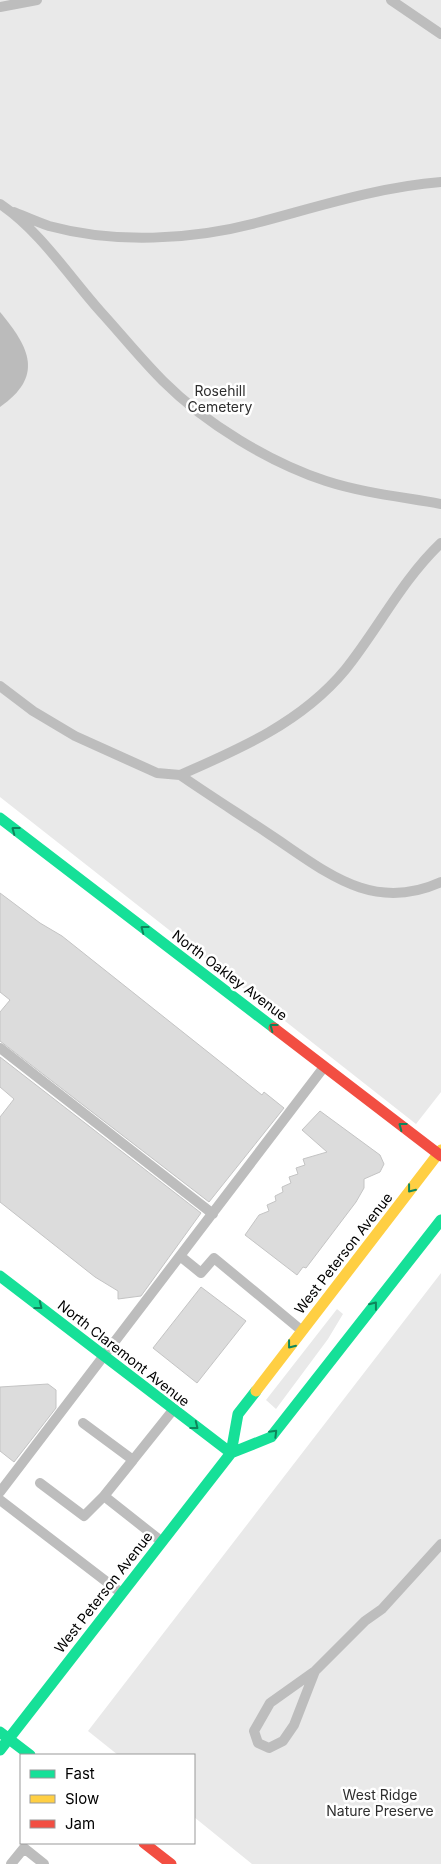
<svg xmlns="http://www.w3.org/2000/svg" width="441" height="1864" font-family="Inter,sans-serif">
	<rect width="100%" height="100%" fill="#fff"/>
	<path fill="#e9e9e9" d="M0,0h441v1092l-25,32 -416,-327z
		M441,1273v591h-189l-58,-47v-62h-76l-30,-24z
		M337,1309l6,5 -15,25 -52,70 -10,-9z"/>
	<path fill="#bbb" d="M0,312c30,36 44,64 0,95z"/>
	<path fill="#dcdcdc" stroke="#c4c4c4" d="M0,893l40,30 22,13 200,159 2,-3 20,16 -75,94 -209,-161v-29l10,-12 -10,-8z
		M0,1057l201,156 -60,83 -23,3v-8l-23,-14 -95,-75v-85l14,-18 -14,-12z
		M320,1111l60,44 4,9 -4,8 -16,7v9l-8,14 -50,66 -3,-1 -6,8 -52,-40 14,-20 10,-4 -2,-6 9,-4 -1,-5 8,-4 -1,-5 9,-4 -2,-6 9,-3 -2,-6 9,-3 -2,-6 24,-7 -25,-22z
		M201,1287l45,34 -49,62 -44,-35z
		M48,1384l8,6v18l-42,54 -14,-11v-64z"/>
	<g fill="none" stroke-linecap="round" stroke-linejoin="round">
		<path stroke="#bdbdbd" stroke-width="10" d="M391,0l50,34
			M0,7l37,-7
			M0,204c40,27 68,71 100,107 21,23 41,48 63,70 43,43 106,81 163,100 37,12 77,16 115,23
			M14,212c12,5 23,10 35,14 66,18 142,14 207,-3 61,-16 122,-36 185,-41
			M0,686l33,25 42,25 82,37 23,2c29,20 59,39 89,59 55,36 102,80 172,48
			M180,775c60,-26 122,-53 165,-105 33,-41 57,-90 96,-127
			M0,1048l213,166
			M180,1256l21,17 13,-15 87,72
			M83,1423l50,37 -29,36
			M133,1460l40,-50
			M40,1483l44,33 20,-20 57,45
			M0,1492l324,-425
			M0,1500l120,92
			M315,1671l-21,54 -11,16 -14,7 -11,-5 -4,-12 16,-28 45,-32 50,-50 17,-12 59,-65
			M11,1864l13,-16 20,16"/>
		<path stroke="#16e098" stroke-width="11" d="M0,818l274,210
			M0,1276l231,177
			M231,1453l40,-16 170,-217
			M0,1732l30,23
			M0,1750l231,-297 7,-39 18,-23"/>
		<path stroke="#ffcf43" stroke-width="11" d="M256,1391l185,-241"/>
		<path stroke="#f24e42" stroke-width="11" d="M274,1028l167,128
			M144,1843l27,21"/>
	</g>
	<defs><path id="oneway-chevron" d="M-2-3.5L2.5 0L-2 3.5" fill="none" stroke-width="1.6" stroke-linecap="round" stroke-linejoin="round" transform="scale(1.25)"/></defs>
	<g stroke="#0d865b">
		<use href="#oneway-chevron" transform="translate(15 830) rotate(-143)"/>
		<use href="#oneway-chevron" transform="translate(144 929) rotate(-143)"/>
		<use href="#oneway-chevron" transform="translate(273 1027) rotate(-143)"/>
		<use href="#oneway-chevron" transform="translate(402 1126) rotate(-143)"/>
		<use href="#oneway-chevron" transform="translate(411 1189) rotate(128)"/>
		<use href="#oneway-chevron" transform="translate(374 1305) rotate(-52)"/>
		<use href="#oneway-chevron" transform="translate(39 1306) rotate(38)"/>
		<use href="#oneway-chevron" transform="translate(291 1345) rotate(128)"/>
		<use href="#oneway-chevron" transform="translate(195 1426) rotate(38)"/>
		<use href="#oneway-chevron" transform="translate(274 1433) rotate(-45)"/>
	</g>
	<g text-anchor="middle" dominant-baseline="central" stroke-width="5" stroke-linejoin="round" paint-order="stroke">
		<g font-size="14" fill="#2e2e2e" stroke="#fff">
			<text x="220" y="390">Rosehill<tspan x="220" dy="16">Cemetery</tspan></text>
			<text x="380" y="1794">West Ridge<tspan x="380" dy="16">Nature Preserve</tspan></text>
		</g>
		<g font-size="14" fill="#000" stroke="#fff">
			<text transform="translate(230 975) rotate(37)">North Oakley Avenue</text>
			<text transform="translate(343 1253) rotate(-52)">West Peterson Avenue</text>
			<text transform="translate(124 1353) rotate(38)">North Claremont Avenue</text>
			<text transform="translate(103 1592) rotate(-52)">West Peterson Avenue</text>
		</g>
	</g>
	<rect x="20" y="1754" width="175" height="90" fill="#ffffff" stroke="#999999"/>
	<rect x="30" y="1770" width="25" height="8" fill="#16e098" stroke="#999999"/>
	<text x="65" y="1779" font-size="15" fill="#000000">Fast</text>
	<rect x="30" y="1795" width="25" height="8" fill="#ffcf43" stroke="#999999"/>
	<text x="65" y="1804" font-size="15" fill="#000000">Slow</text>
	<rect x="30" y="1820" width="25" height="8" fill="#f24e42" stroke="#999999"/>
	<text x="65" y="1829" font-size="15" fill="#000000">Jam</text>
</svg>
